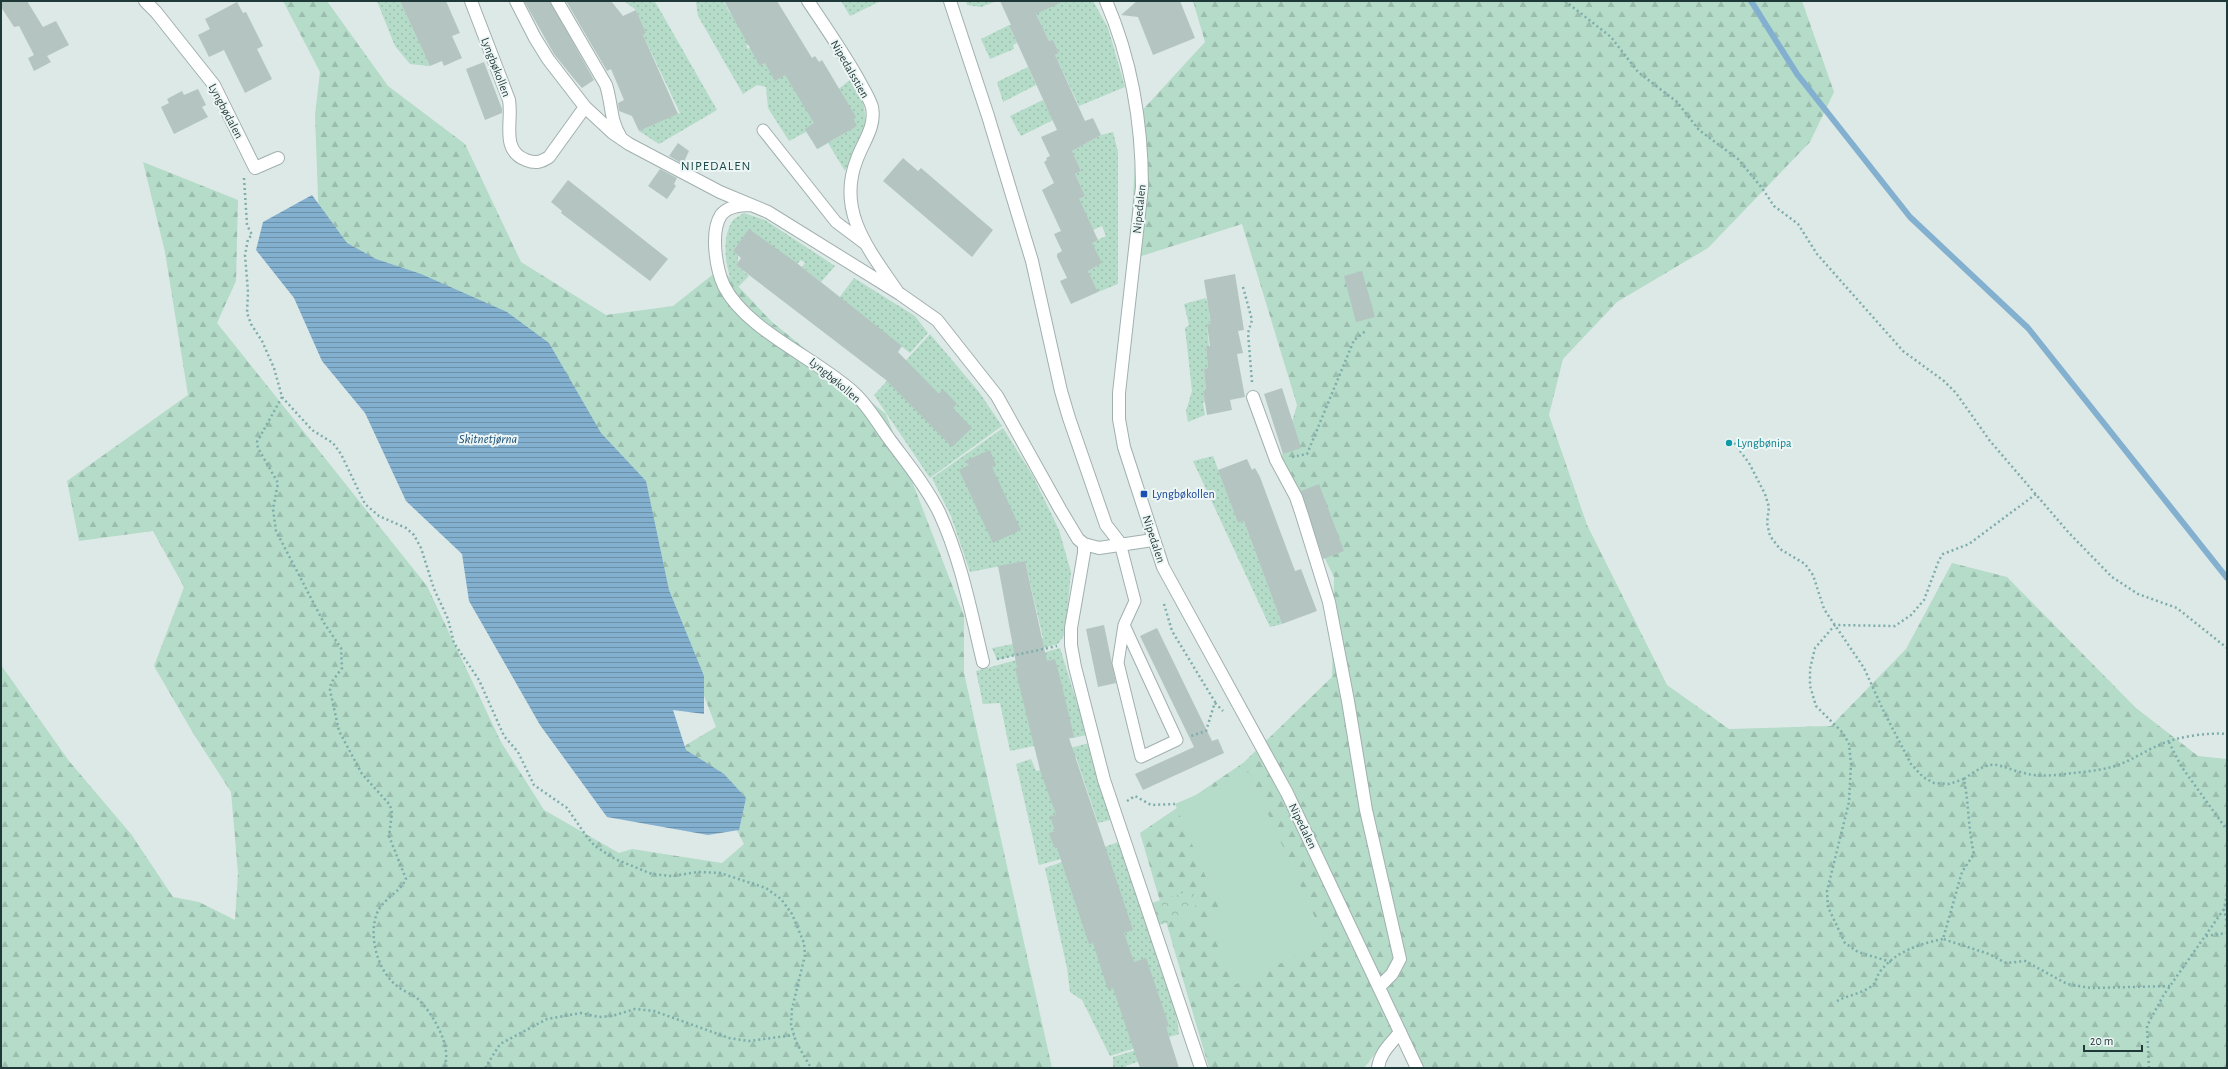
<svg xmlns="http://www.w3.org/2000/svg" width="2228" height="1069" font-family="'Alegreya Sans',sans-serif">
	<defs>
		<pattern id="grass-dots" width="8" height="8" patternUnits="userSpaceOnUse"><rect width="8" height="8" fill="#b5dbc9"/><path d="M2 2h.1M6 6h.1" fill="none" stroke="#9bbdad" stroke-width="1.8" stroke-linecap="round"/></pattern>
		<pattern id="forest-firs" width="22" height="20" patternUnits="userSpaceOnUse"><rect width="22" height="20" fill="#b5dbc9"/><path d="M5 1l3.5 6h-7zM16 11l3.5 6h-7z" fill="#9bbdad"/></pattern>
		<pattern id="park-crowns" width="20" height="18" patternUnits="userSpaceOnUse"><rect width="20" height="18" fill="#b5dbc9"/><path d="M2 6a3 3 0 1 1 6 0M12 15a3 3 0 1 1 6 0" fill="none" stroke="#9bbdad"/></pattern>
		<pattern id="water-rules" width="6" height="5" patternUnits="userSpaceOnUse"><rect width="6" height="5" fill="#84b0d0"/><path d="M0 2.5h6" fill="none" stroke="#6b90aa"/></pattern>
	</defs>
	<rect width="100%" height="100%" fill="#dde9e7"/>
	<path fill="url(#grass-dots)" d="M377,1h23l30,65 -20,-2 -15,-18z
		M624,1h30l3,4 60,105 -58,34 -20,-13 41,-18 -37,-78 3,-2 -10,-23z
		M696,1h27l7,12 7,-4 19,31 -10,6 2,3 10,-6 2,23 9,-5 16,14 43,68 28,-17 -20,-35 15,-12 13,27 2,18 -21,47 -17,-28 -10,6 -12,-17 -17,9 -21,-33 -2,-21 -9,-2 -14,9 -45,-78z
		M841,1h40l-31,15z
		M966,1h31l-16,6 -14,-2z
		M1038,1h55l15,27 17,59 -46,19 -24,-51 4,-2 -6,-13 -4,1 -13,-27z
		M1009,25l8,18 -4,2 1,4 -24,10 -9,-20z
		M1028,67l8,18 -33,17 -6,-20z
		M1043,100l10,20 -32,16 -11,-20z
		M1113,132l5,20v132l-20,8 -10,-21 14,-8 -17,-17 21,-10 -4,-10 -16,7 -7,-34 6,-3 -10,-22 6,-3 -9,-20 29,-16z
		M744,213l21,7 70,46 -14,16 -19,-15 3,-4 -4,-3 -4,4 -48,-34 -16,21 5,4v7l-2,3 13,11 -14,14c-9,-19 -15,-51 -2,-70 3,-3 8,-5 11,-7z
		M854,278l61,38 13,17 -18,20 -71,-55z
		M1206,298l4,15h-1l2,11h-4l2,22 -3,1 2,21 -4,1 2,22 -3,1 2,10 -2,1 2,12 -17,7 -2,-11 6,-20 -7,-63 4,-3 -5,-21z
		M930,334l49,58 23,34 -72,52 -56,-83z
		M1003,428l30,48 26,54 12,42 -6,62 -7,10 -61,16 -5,-12 51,-10 -18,-77 -55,11 -19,-56 -19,-38z
		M1213,456l25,67 6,-2 38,103 -12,3 -77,-166z
		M1060,648l27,87 -77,16 -10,-48 -17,1 -7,-33z
		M1089,743l25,76 -16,4 -22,-66 -9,3 -12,-8z
		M1031,759l5,12 5,-1 15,45 -5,1 4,15 -5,2 5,16 6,-2 4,11 -26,7 -23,-101z
		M1121,841l55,171 3,22 -69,22 -28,-56 -12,-8 -3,-24 -22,-100z
		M1163,1042l4,9 -41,15v2h-13v-11z"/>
	<path fill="url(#forest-firs)" d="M283,1h44l61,85 77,58 56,118 85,53 67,-9 48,-38 51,54 114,92 78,202v57l88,395h-1051v-403l68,96 62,73 42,63 26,5 36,18 3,-47 -7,-81 -38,-59 -39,-67 30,-79 -31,-56 -74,10 -12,-60 121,-86 -23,-143 -22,-90 95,38 -2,81 -19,42 210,263 74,156 43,68 75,43 13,-4 90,14 22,-19 -27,-51 -40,-30 9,-18 30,-18 -51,-133 -345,-342 -5,-137 5,-43z
		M1193,1h609l32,91 -24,50 -102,106 -91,54 -54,57 -14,56 38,110 80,160 62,44 102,-3 75,-77 46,-86 55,14 129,131 62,48 29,3v309h-810l-21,-41 -32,41h-155l-69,-235 103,-70 89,-86 2,-100 -55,-111 18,-61 -55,-181 -113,36 9,-145 67,-73z"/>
	<path fill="url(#park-crowns)" d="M1182,893l12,1c9,23 -19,26 -35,31l-7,-22z"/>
	<path fill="#b5dbc9" d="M1249,772l77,170 -92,43 -27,-65 12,-12 -44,-104z"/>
	<path fill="url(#water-rules)" d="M312,195l35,48 29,16 45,15 86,38 42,31 52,90 45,48 23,109 35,86v38l-31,-4 13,40 38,24 22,24 -7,32 -31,5 -101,-18 -67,-92 -71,-124 -7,-47 -56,-53 -41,-88 -43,-52 -28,-63 -38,-48 7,-28z"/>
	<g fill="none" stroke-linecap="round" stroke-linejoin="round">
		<path stroke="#84b0d0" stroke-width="6" d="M1751,1l46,73 113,143 118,111 199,250"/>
	</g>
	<path fill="#b3c4c1" d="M1,1h26l16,26 13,-6 13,24 -22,11 4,6 -17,9 -6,-13 6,-3 -15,-29 -5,1 -13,-20z
		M400,1h46l14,32 -8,3 10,22 -18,8 -2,-5 -12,5z
		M524,1h26l44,79 -12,8 -7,-8 -21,-26z
		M566,1h45l12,15 13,-6 10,23 -3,2 35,79 -39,17 -7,-15 -13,-5 -1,-8 6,-3 -13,-31 -4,2z
		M724,1h53l35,57 3,-2 4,6 3,-2 34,57 -3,2 4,7 -40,23 -12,-20 9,-6 -29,-48 -10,6 -10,-18 -5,3z
		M1000,1h64l-28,13 13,27 4,-1 6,13 -4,2 30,66 8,-3 8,17 -29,16 9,20 -6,3 10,22 -6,3 19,41 -6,3 10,20 -14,8 10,21 -27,12 -11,-23 7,-3 -10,-21v-3l5,-3 -8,-17 7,-3 -19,-41 12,-7 -10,-21 3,-2 -1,-2 4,-2 -9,-19 16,-7 -48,-105h2z
		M1137,1h43l15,37 -42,17 -15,-38 -17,-2z
		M237,2l6,11 3,-1 17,34 -6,3 15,30 -27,14 -21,-43 -15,7 -11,-22 12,-6 -5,-10z
		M484,62l18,47v4l-17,7 -19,-51z
		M198,89l8,16 -4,2 6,10 -34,17 -13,-27 8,-4 -2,-4 15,-8 2,4z
		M678,143l11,8 -6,13 -14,-8z
		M903,158l15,13 3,-3 72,62 -21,27 -89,-76z
		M660,169l17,9 -3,6 2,2 -9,13 -19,-13z
		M568,180l100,79 -18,22 -89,-68 1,-2 -11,-9z
		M749,229l49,35 104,82 -4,6 41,42 4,-5 14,15 -4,4 19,20 -20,19 -66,-67 -150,-115 5,-7 -8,-7z
		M1362,271l13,46 -19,5 -12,-46z
		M1235,274l9,56 -6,1 5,22 -6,1 8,43 -15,3 2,10 -25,5 -4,-24h3l-2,-22 4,-1 -2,-22h4l-3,-22h4l-7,-44z
		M1282,388l19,60 -18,6 -19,-60z
		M990,450l6,15 -4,2 29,63 -28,13 -34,-73 10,-5 -4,-4z
		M1247,459l5,11 3,-2 5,9 35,94 6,-2 16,42 -35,13 -38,-103 -6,2 -20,-53z
		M1319,484l25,67 -21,8 -22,-68z
		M1025,561l22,100 8,-2 7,27 12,51 -5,1 64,192 -9,3 10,29 12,-4 23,68 -3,1 13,41h-39l-27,-80 -5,2 -15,-47 -4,1 -32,-96 -2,1 -6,-16 6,-2 -5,-15 6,-1 -16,-45 -25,-102h2l-19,-102z
		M1104,625l12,58 -18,4 -12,-58z
		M1157,628l55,113 6,-2 6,14 -81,37 -8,-16 59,-27 -54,-111z"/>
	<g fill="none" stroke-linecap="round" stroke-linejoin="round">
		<g stroke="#a0b0af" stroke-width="13">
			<path id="service" d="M763,130l73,92 28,21
				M1120,543l15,58 -11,24 53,115 -36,17 -23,-94 6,-38"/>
		</g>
		<g stroke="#a0b0af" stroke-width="14">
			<path id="minor" d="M145,1l11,11 58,73 41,83 23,-10
				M471,1l38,99c4,21 -9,50 17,60 10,4 15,2 23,-3l36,-50
				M516,1l19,37 13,21 37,48 28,26 16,11 91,48 48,20 132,82 37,26 60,76 63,113 18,30 6,5 15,4 54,-8
				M557,1l49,84c6,18 4,35 14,51
				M808,1c17,25 34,50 49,76 5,10 12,20 15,30 4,20 -9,35 -15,52 -21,52 12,91 40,132
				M950,1l38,115 44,145 29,130 8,27 37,107 14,18
				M751,205c-10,0 -23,1 -30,10 -11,17 -5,54 3,71 22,44 92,72 129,106 15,13 25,32 37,48 17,23 36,46 49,72 22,47 32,100 44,150
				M1253,397l23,63 20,37 6,18 27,87 19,99 18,109 34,149 -8,15 -13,13
				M1084,544v9l-13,75v17l4,22 29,113 97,288
				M1378,1068c2,-16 13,-24 22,-36"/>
		</g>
		<g stroke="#a0b0af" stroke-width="14">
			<path id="tertiary" d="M1106,1c26,60 36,121 36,186l-23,206v26l5,28 39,120 124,226 130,275"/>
		</g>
		<path stroke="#7dadab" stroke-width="2.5" stroke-dasharray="2 3" stroke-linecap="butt" d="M1565,1l46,36 27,35 39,30 22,28 39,29 24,29 12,18 24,18 19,30 86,97 41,30 12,12 34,48 79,92 43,44 26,17 39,14 50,40
			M244,178l3,47 5,10 -4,4 -3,16 3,37 -1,21 4,11 11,17 12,27 8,29 30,33 21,13 8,11 24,50 14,12 27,12 8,7 7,13 13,41 14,30 6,24 25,37 25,56 14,16 16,33 33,23 20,29 8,9 20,13 37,15 20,2 26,-4 22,1 46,15 15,11 11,15 12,29 1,12 -13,54 -1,16 5,17 15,26
			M1243,287l9,33 -4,13 4,49
			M282,397l-25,45 1,6 20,35 -5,26 3,22 48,92 17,25 1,20 -11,15 -1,7 9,41 23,43 28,31 2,8 -3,23 17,43c-7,15 -25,20 -30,37 -7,23 2,55 21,70 6,5 15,8 21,13 15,15 35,48 26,69
			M1734,443l15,20 16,31 4,13 -2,16 3,13 10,13 25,15 8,11 11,34 40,59 20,44 27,52 12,13 11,6 15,1 15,-5c5,25 4,50 10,75l-12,18 -19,67 46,15 17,9 19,-2 42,23 24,4 79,-2
			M1292,457l15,-3 47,-114 13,-10
			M1164,604l8,27 43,71 -9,29 -15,5
			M997,659l60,-13
			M1215,703l8,8
			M2169,742l12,24 46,64
			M1964,779c33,-24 31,-12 64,-5 13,3 31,1 45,-1 13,-1 27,-3 39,-6 17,-5 31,-15 47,-22 16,-8 50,-13 68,-11
			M1127,801l8,-5 16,9 24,-1
			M2227,894l-3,15 3,14
			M2206,936l21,-3
			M1891,962l-33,-10 -13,-9 -17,-36 -1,-16 22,-89 2,-38 -2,-20 -6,-11 -27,-27 -6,-20v-17l5,-21 20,-23 60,1 16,-11 13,-15 15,-40 4,-6 26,-10 67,-50
			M1837,1001c11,-6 28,-8 37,-17 2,-3 3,-7 5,-11 15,-21 40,-29 64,-34
			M485,1068l15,-24 47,-25 34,-6 18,4 13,-1 23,-7 19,2 75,27 20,3 45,-6
			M2149,1068l-2,-42 16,-30 61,-87"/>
		<use href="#service" stroke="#fff" stroke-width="11"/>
		<use href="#minor" stroke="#fff" stroke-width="12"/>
		<use href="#tertiary" stroke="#fff" stroke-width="12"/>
	</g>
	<circle fill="#0f9aa8" stroke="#edf6f4" stroke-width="1.5" cx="1729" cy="443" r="4"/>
	<rect fill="#1a4fb4" stroke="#edf6f4" stroke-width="1.5" x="1140" y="490" width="8" height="8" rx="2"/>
	<g text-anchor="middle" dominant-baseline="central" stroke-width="4" stroke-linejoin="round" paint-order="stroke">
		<g font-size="12" fill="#1f3838" stroke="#edf6f4">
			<text transform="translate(496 67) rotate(69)">Lyngbøkollen</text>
			<text transform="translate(850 69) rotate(60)">Nipedalsstien</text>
			<text transform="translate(226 111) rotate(62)">Lyngbødalen</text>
			<text transform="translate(1139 209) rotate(-84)">Nipedalen</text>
			<text transform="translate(835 380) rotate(40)">Lyngbøkollen</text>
			<text transform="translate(1154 539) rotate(72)">Nipedalen</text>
			<text transform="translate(1303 826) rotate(64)">Nipedalen</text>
		</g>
		<g font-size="12" fill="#0d838f" stroke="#edf6f4" text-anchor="start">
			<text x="1737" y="443">Lyngbønipa</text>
		</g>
		<g font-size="12" fill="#164399" stroke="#edf6f4" text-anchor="start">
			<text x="1152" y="494">Lyngbøkollen</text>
		</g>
		<g font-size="13" letter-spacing="1" fill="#1b494a" stroke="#edf6f4">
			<text x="716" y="166">NIPEDALEN</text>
		</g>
		<g font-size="13" font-style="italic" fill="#1a4d74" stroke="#edf6f4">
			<text x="488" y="439">Skitnetjørna</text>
		</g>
	</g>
	<rect width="2228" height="1069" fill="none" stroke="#1f3838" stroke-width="4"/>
	<path d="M2084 1045v6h58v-6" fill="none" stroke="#1f3838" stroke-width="2"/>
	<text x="2090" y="1045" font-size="12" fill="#1f3838" stroke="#edf6f4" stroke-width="3" paint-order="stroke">20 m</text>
</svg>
